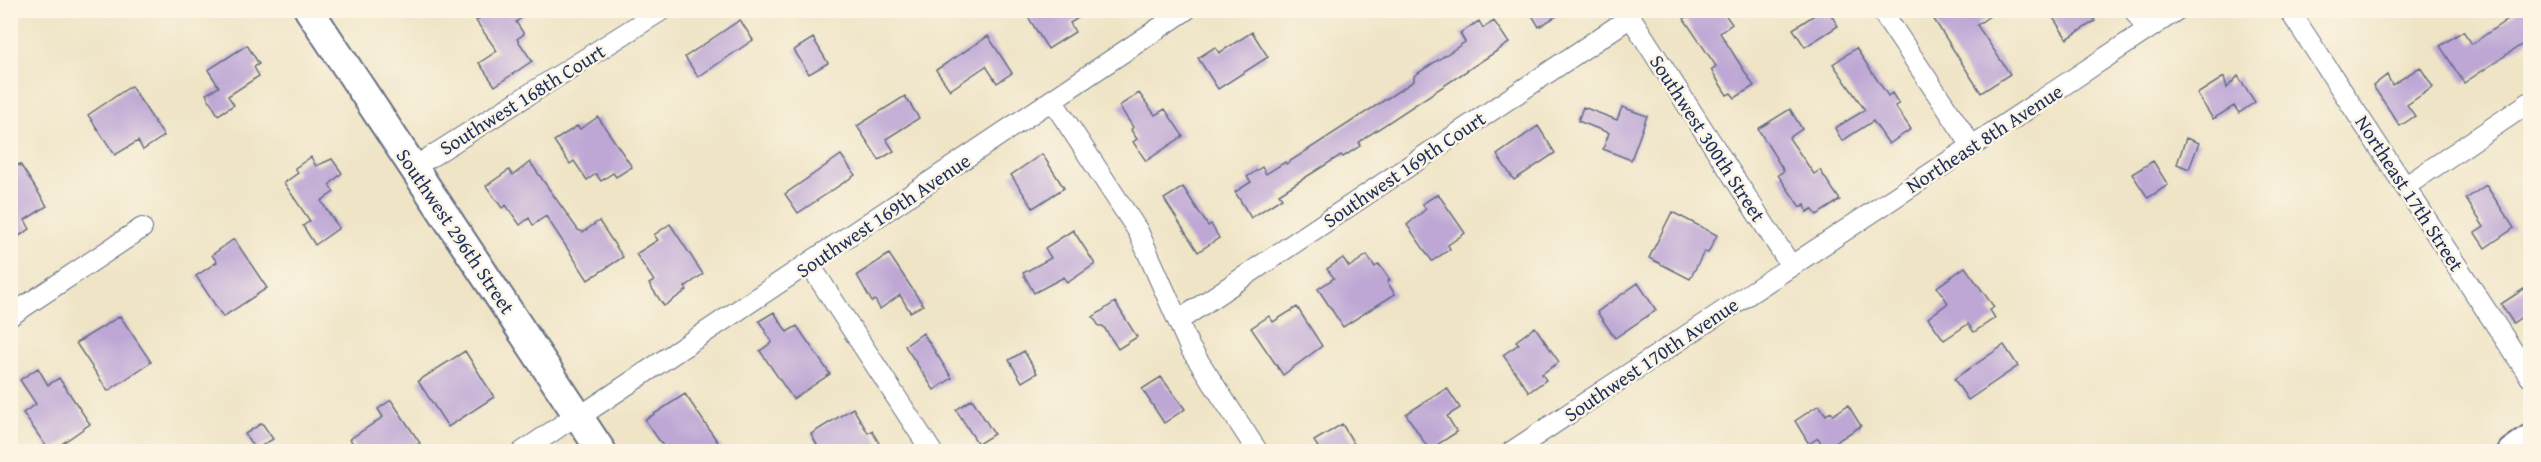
<svg xmlns="http://www.w3.org/2000/svg" width="2541" height="462" font-family="'Gentium Book Plus',serif">
	<rect width="100%" height="100%" fill="#fcf5e5"/>
	<filter id="ink" filterUnits="userSpaceOnUse"><feTurbulence type="fractalNoise" baseFrequency=".0167" numOctaves="2"/><feDisplacementMap in="SourceGraphic" scale="12" xChannelSelector="R" yChannelSelector="G"/><feConvolveMatrix kernelMatrix="1 2 1 2 8 2 1 2 1" color-interpolation-filters="sRGB"/></filter>
	<filter id="wash" filterUnits="userSpaceOnUse"><feTurbulence type="fractalNoise" baseFrequency=".008" numOctaves="4" result="noise"/><feDisplacementMap in="SourceGraphic" scale="24" xChannelSelector="R" yChannelSelector="G"/><feGaussianBlur stdDeviation="1.35" result="paint"/><feColorMatrix in="noise" values="0 0 0 0 0 0 0 0 0 0 0 0 0 0 0 0 0 1.4 0 .05"/><feComposite in="paint" operator="in"/></filter>
	<g filter="url(#wash)">
		<rect width="100%" height="100%" fill="#efe4c6"/>
		<g id="blocks">
			<path fill="#bea7d5" d="M491,10h41l-16,12 8,12 -7,5 15,22 -37,25 -16,-23 18,-12 -21,-30z
				M1039,10h52l-21,13 5,9 -27,17 -20,-32z
				M1529,10h37l-27,17z
				M1696,10l7,7 10,-7h9l10,14 -12,9 34,53 -19,12 -4,-5 -4,2 -16,-25 5,-4 -32,-47z
				M1822,10h6l10,16 -33,21 -12,-18z
				M1928,10h70l-21,15 33,49 -29,19z
				M2048,10h40l7,11 -28,18z
				M2521,10h9v29l-66,44 -24,-37 23,-15 9,13z
				M740,20l13,20 -55,37 -13,-20z
				M1479,21l4,7 11,-7 15,22 -140,92 -10,7 1,4 -17,11 -2,-2 -62,39 3,4 -31,20 -16,-26 16,-10 -4,-5 15,-10 4,7 19,-12 1,2 128,-83v-5l51,-34 -5,-9z
				M1252,32l16,25 -50,32 -20,-31 17,-11 4,6z
				M988,36l24,37 -15,10 -11,-17 -36,24 -14,-20z
				M813,38l15,25 -19,11 -15,-24z
				M247,45l12,19 -5,3 5,9 -31,20 6,9 -16,10 -12,-21 13,-7 -11,-17z
				M1856,48l32,48 4,-3 7,11 -4,2 16,23 -22,15 -16,-23 -31,20 -7,-13 30,-18 -32,-46z
				M2420,67l13,20 -26,18 8,11 -15,10 -27,-40 14,-11 5,10z
				M2238,76l17,26 -16,11 -5,-7 -21,13 -16,-25 27,-17 3,11z
				M131,86l33,50 -21,14 -5,-9 -23,14 -27,-40z
				M1139,93l16,22 10,-6 18,27 -37,25 -13,-19 4,-3 -6,-9 2,-3 -14,-21z
				M905,96l14,22 -33,21 8,12 -15,9 -22,-34z
				M1583,107l34,13 5,-13 25,9 -16,44 -28,-11 6,-16 -31,-12z
				M1790,109l12,20 -13,9 25,36 6,-4 20,30 -23,15 -5,-6 -5,3 -2,-8 -5,3 -22,-32 6,-4 -26,-42z
				M598,117l34,50 -16,10 -3,-4 -12,8 -5,-7 -9,6 -13,-19 -4,3 -16,-23 23,-15 3,3z
				M1538,126l17,27 -41,27 -17,-25z
				M2186,138l13,5 -10,26 -12,-5z
				M1042,154l22,34 -31,20 -22,-33z
				M841,155l14,20 -57,38 -13,-19z
				M311,157l5,9 16,-7 10,14 -13,12 5,7 -13,9 18,27 -24,17 -12,-19 7,-5 -26,-38 14,-10 -3,-5z
				M2153,161l15,24 -20,13 -16,-24z
				M530,162l48,68 5,2 16,-11 24,36 -35,23 -42,-64 -13,9 -4,-7 -9,7 -14,-20 -4,3 -16,-22 23,-16 4,5z
				M20,164l27,42 -22,14 5,9 -20,13v-72z
				M2486,185l28,43 -29,20 -10,-15 9,-6 -18,-28z
				M1183,187l25,39 3,-2 8,14 -21,14 -34,-53z
				M1438,194l27,39 -17,12 2,4 -18,12 -25,-36 19,-16 -4,-5z
				M1672,212l45,23 -9,18 -4,-1 -14,27 -41,-21z
				M670,224l33,50 -18,13 2,3 -23,16 -15,-22 5,-3 -18,-27 22,-14 -4,-5z
				M1073,230l22,34 -28,19 -3,-6 -30,16 -11,-20 28,-15 -6,-10z
				M234,239l33,49 -44,29 -27,-41 21,-14 -5,-7z
				M889,254l34,51 -13,7 -10,-17 -20,14 -5,-9 -3,2 -15,-27z
				M1367,255l8,12 4,-3 11,16 -3,2 8,12 -52,33 -25,-38 16,-11 -7,-9 16,-11 6,9z
				M1965,267l29,40 -4,3 5,8 -21,14 -6,-8 -24,16 -16,-22 20,-15 -11,-16z
				M1638,283l18,27 -41,28 -18,-26z
				M2530,285v26l-17,12 -12,-19z
				M1115,302l22,35 -19,12 -15,-23h-4l-6,-9z
				M1297,307l25,39 -39,29 -32,-47 18,-12 4,6z
				M774,312l13,20 10,-6 33,48 -37,25 -33,-48 12,-9 -13,-21z
				M120,316l31,46 -43,29 -32,-48z
				M1535,327l24,35 -17,12 4,6 -17,12 -26,-37 16,-11 -3,-3z
				M923,333l29,45 -18,12 -29,-44z
				M2004,345l14,21 -50,34 -14,-21z
				M465,351l29,46 -46,30 -30,-46z
				M1024,351l13,22 -15,9 -13,-22z
				M38,368l10,17 11,-7 31,46 -40,28 -27,-39 13,-9 -16,-24z
				M1161,377l24,32 -21,14 -22,-34z
				M1447,388l13,20 -13,8 10,16 -28,18 -23,-36z
				M685,394l32,47 7,11h-57l-22,-32z
				M972,399l22,35 -16,10 -22,-34z
				M391,400l29,43 -12,9h-50l-8,-13 33,-22 -5,-8z
				M1819,405l7,10 5,-3 2,3 15,-10 13,21 -36,23 -7,-11 -9,6 -14,-23z
				M853,408l15,25 4,-2 12,21h-63l-10,-18z
				M262,423l11,16 -18,11 -10,-16z
				M1342,424l17,28h-38l-7,-11z"/>
		</g>
	</g>
	<g filter="url(#ink)">
		<use href="#blocks" fill-opacity="0" stroke="#656e82" stroke-width="1.5"/>
		<g fill="none" stroke-linecap="round" stroke-linejoin="round">
			<g stroke="#656e82" stroke-width="22">
				<path id="street" d="M1626,10l165,256
					M1881,10l91,136
					M2134,10l13,20
					M2289,10l241,367
					M1052,100l86,131 52,117 68,104
					M413,168l249,-158
					M2406,186l124,-84
					M810,265l122,187
					M10,316l132,-88
					M1178,321l453,-304
					M579,417l607,-407
					M522,452l56,-38
					M1511,452l666,-442"/>
			</g>
			<g stroke="#656e82" stroke-width="32">
				<path id="secondary" d="M309,10l293,442
					M2512,452l18,-13"/>
			</g>
			<use href="#street" stroke="#fff" stroke-width="20"/>
			<use href="#secondary" stroke="#fff" stroke-width="28"/>
		</g>
	</g>
	<g text-anchor="middle" dominant-baseline="central" stroke-width="5" stroke-linejoin="round" paint-order="stroke">
		<g font-size="20" fill="#1b2f5e" stroke="#fcf5e5">
			<text transform="translate(522 99) rotate(-32)">Southwest 168th Court</text>
			<text transform="translate(1708 138) rotate(57)">Southwest 300th Street</text>
			<text transform="translate(1984 138) rotate(-33)">Northeast 8th Avenue</text>
			<text transform="translate(1404 169) rotate(-34)">Southwest 169th Court</text>
			<text transform="translate(2410 193) rotate(57)">Northeast 17th Street</text>
			<text transform="translate(883 215) rotate(-34)">Southwest 169th Avenue</text>
			<text transform="translate(456 231) rotate(56)">Southwest 296th Street</text>
			<text transform="translate(1651 359) rotate(-34)">Southwest 170th Avenue</text>
		</g>
	</g>
	<rect width="2541" height="462" fill="none" stroke="#fcf5e5" stroke-width="36"/>
</svg>
